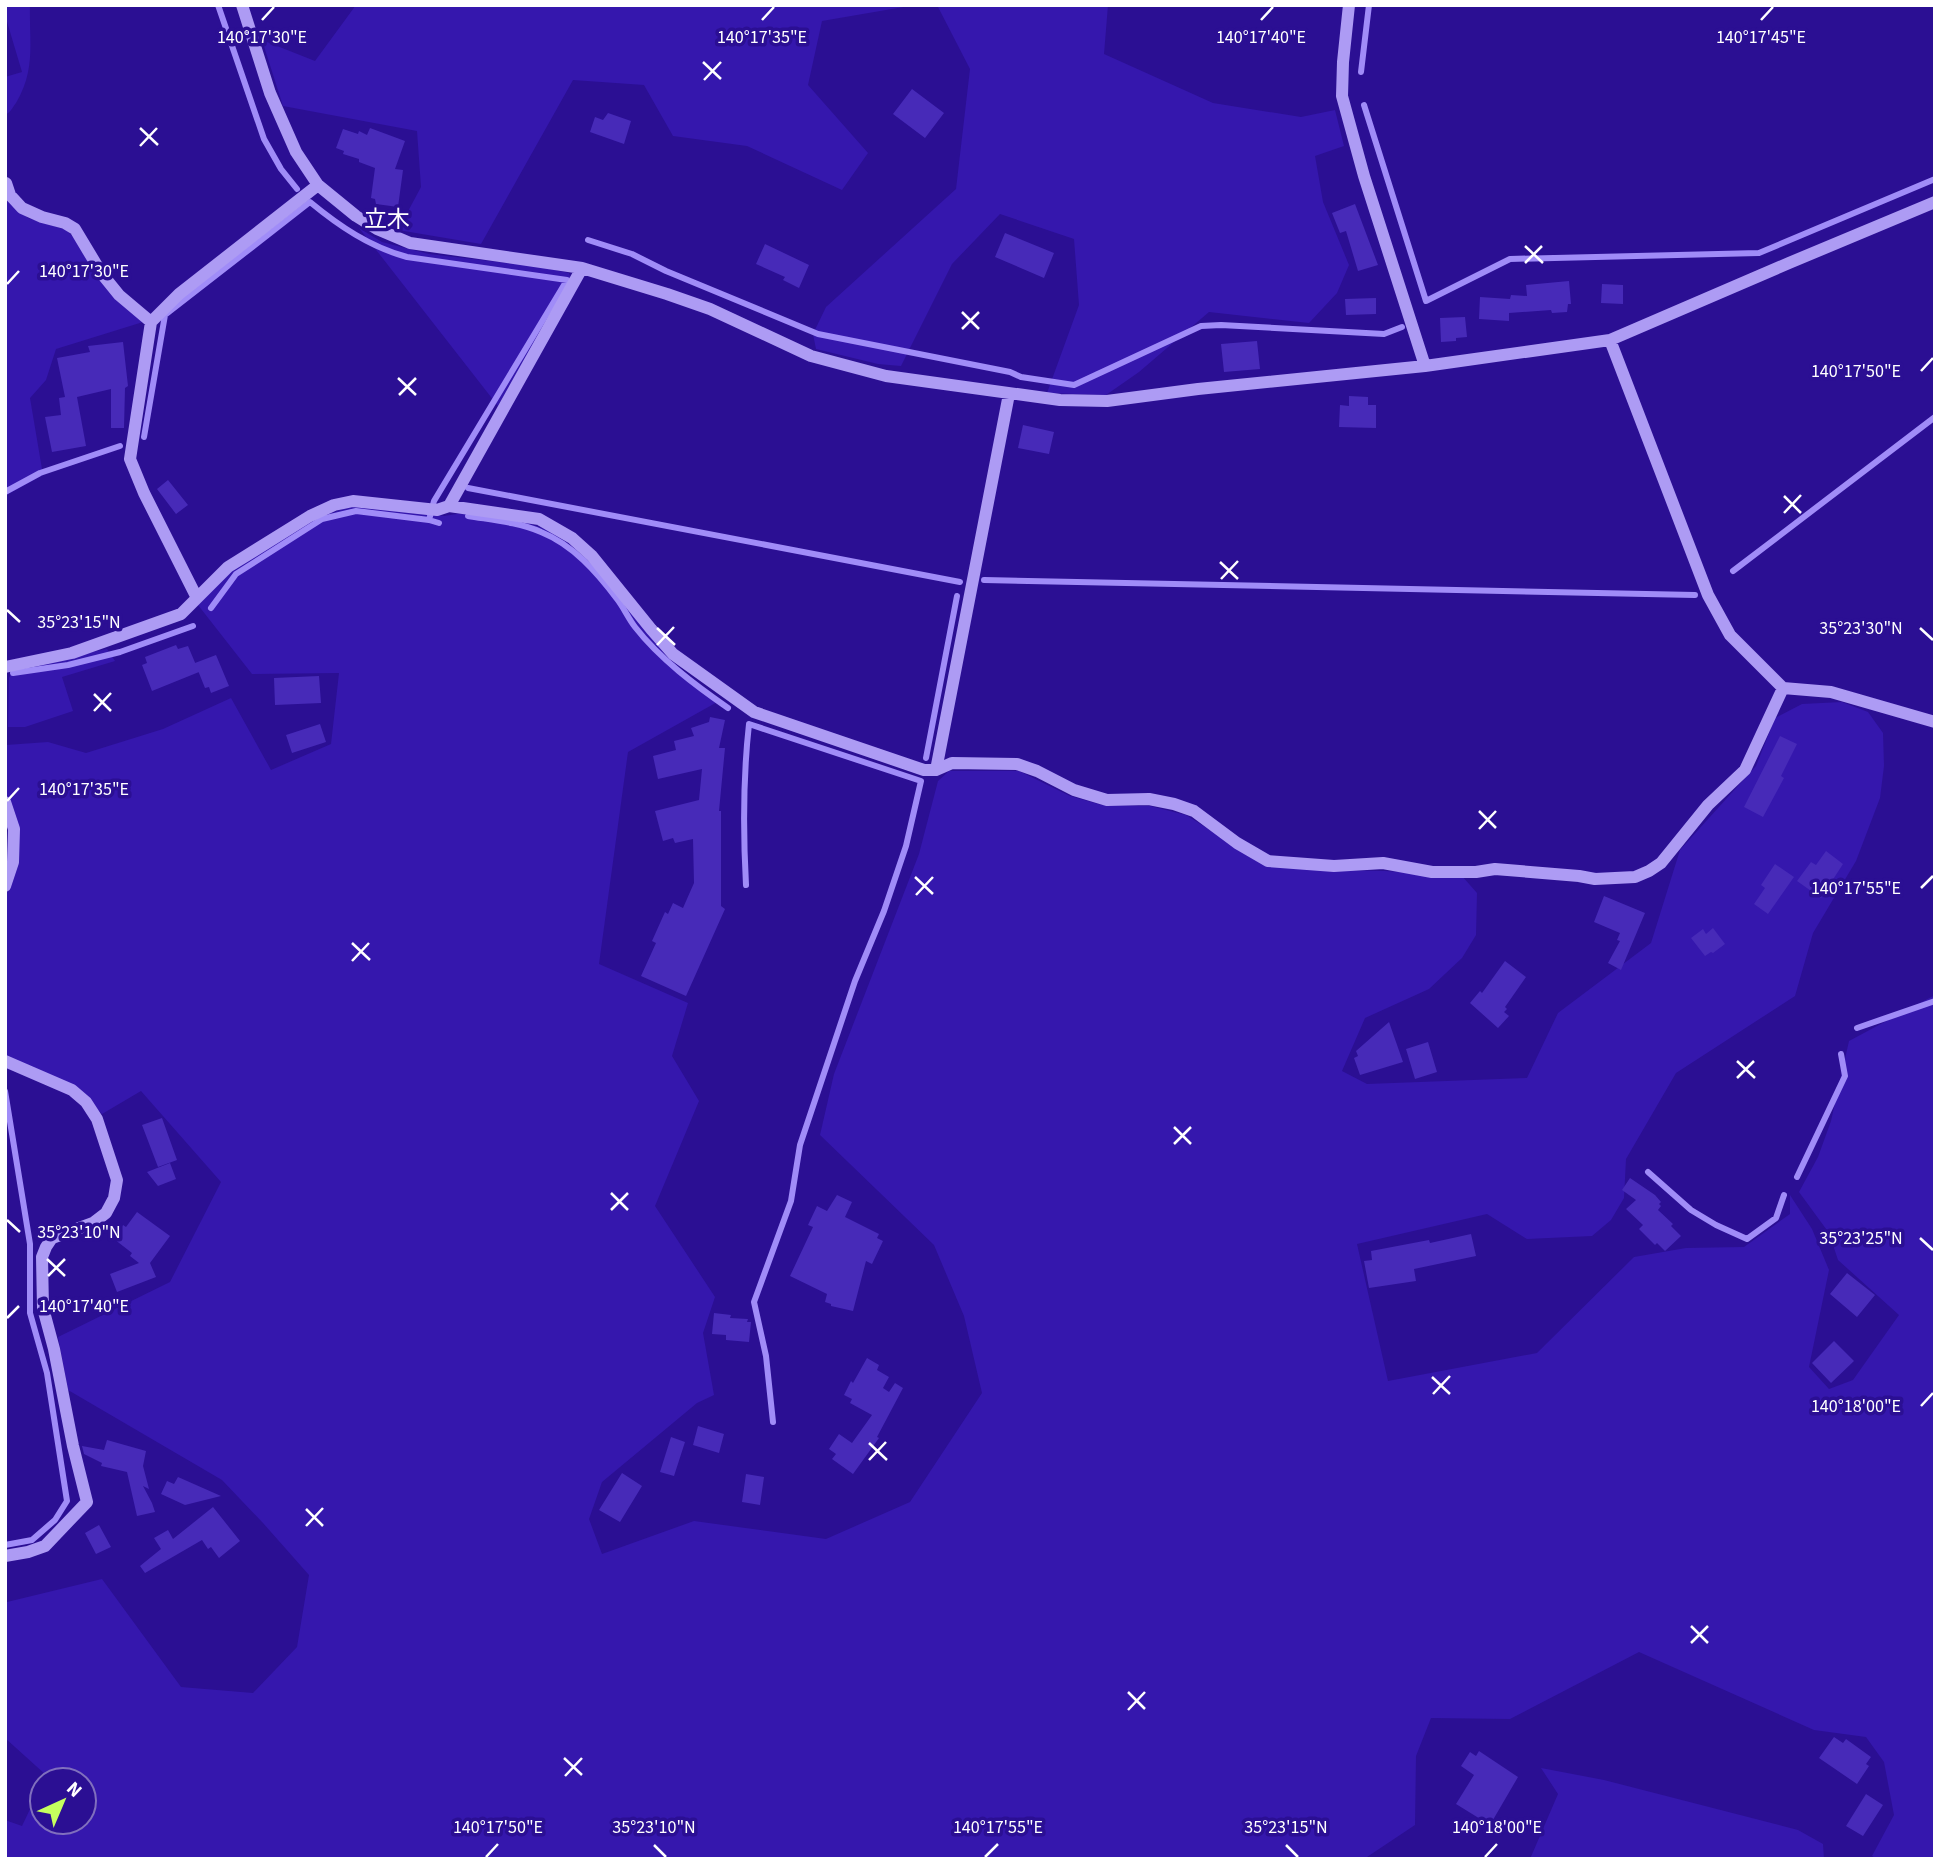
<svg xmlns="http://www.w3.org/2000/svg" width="1940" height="1864" font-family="'Source Sans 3','Noto Sans JP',sans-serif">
	<rect width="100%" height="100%" fill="#2b0f93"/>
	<path fill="#3517ad" d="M5,5h25c-1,38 6,64 -14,98 -4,5 -5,9 -11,12v-38l17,-5 -17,-57z
		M356,5h559l-93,16 -14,64 60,68 -26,37 -95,-44 -74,-10 -29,-51 -71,-5 -92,164 -83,-14 23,-43 -4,-56 -134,-25 -21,-66 53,21z
		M937,5h171l-4,49 109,49 88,14 34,-7 9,36 -29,10 8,46 26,63 -12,28 -28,30 -100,-11 -70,60 -33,23 -59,-2 32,-88 -5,-66 -74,-25 -48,50 -51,102 -23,-2 -62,-15 -3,-15 13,-27 130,-118 14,-120z
		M5,196l23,22 39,12 76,92 -87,27 -10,31 -16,18 13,77 -38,21z
		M359,228l23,14 47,12 106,12 34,7 2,6 -73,127z
		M351,506h18l75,10 19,-3 62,9 23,8 21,14 22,19 76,94 52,44 -91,51 -29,212 89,39 -16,53 27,45 -44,105 60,91 -12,36 11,62 -17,8 -95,79 -13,37 13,35 92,-33 132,18 84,-37 72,-109 -18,-77 -30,-71 -114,-110 14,-61 85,-220 19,-73 11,-10h70l51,25 32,9 48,1 36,9 80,50 54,5 65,1 77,5 15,17 -1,42 -14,23 -33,31 -64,29 -23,53 25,13 160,-6 31,-65 93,-70 29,-93 76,-84 19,-48 27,-14 40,-2 26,10 15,21 1,33 -4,32 -24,63 -43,72 -18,63 -119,77 -50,86 -2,39 -13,22 -19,16 -65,3 -40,-25 -130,30 31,137 149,-28 97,-96 52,-9 58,-1 46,-33v-19l22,34 17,41 -20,97 20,22 24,-9 46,-65 -61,-55 -9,-27 -30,-41 19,-35 13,-36 18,-80 86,-46v864h-58l-5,-3 22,-41 -10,-53 -18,-25 -52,-7 -175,-78 -129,67 -79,-1 -15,38 -1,69 -51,34h-1359v-39l17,6 20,-42v38h42v-42h-40l2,-5 -41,-37v-138l2,2 95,-23 79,108 72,6 44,-46 12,-72 -46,-52 -41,-43 -154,-90 -10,-53 112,-55 51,-100 -80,-91 -39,23 -19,-20 -78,-38v-163l13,-29v-31l-12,-41v-47l42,-3 38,11 77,-24 68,-31 40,72 60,-26 8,-71 -87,1 -54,-69 33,-36 87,-51z
		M107,649l8,12 -53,16 11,34 -48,16h-17l1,-49 5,-11z
		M1541,1768l63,12 194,50 25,14 1,15h-294l28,-65z"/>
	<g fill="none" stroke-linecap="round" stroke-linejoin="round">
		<path stroke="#a08cf8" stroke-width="6" d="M218,5l46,134 17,30 16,20
			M1361,72l8,-67
			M1364,105l62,196 84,-42 249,-6 176,-74
			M588,240l44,14 34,17 152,63 192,38 11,5 53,8 127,-59 20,-1 163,9 18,-7
			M144,437l21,-122 145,-113c29,24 60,45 97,55l160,23 -133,221 -5,19 -73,-9 -34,8 -86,55 -25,34
			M468,488l492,94
			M5,492l35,-19 80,-27
			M468,516c24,4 50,6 73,16 32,13 56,40 76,67 7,9 11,19 18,28 25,32 60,58 93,81
			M429,520l10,3
			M1733,571l202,-154
			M984,580l711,15
			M13,673l55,-8 52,-13 73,-26
			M926,758l31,-162
			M746,885c-3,-54 -3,-107 3,-161l172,57 -15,65 -22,65 -29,70 -55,164 -9,56 -37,101 12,54 7,66
			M1857,1028l78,-27
			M5,1091l25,153v69l17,60 20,128 -12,19 -23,20 -27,5
			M1648,1172l43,38 25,15 31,14 29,-21 8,-23
			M1797,1177l48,-101 -4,-22"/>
	</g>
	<path fill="#472ab8" d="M912,89l32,24 -19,25 -32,-24z
		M608,113l23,8 -7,23 -34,-12 5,-15 8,3z
		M370,128l35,13 -10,28 8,1 -5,37 -22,-3 -1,-5 -4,-1 4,-30 -16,-6v-3l-16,-5 1,-3 -8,-3 7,-19 15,5 1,-3 8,4z
		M1355,204l23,61 -20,6 -12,-40 -6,2 -8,-20z
		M1005,233l49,20 -10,25 -49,-21z
		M765,244l44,21 -10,23 -16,-8 2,-3 -29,-13z
		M1569,281l2,23h-3l-1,8 -15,1 -1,-3 -42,3v8l-30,-2 1,-22 30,2 1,-4 16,1 -1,-11z
		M1602,284l21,1v19l-22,-1z
		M1376,298v16l-30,1 -1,-16z
		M1465,317l2,20 -11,1v3l-15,1 -1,-24z
		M1257,341l3,28 -36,3 -3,-28z
		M123,342l5,44 -3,2 -1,40h-13v-39l-34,8 9,49 -34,6 -7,-35 16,-2 -2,-17 6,-1 -8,-39 33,-6 -2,-6z
		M1349,396l19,1v8h8v23l-37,-1 1,-22 9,1z
		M1023,425l31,7 -5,22 -31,-6z
		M168,480l20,25 -12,9 -19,-25z
		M176,645l2,4 10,-3 11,26 -47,19 -10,-26 5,-2 -2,-6z
		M216,655l13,31 -18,7 -2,-6 -4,1 -10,-25z
		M319,676l2,27 -46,2 -1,-27z
		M710,717l15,3 -6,28h6l-6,63h2v95l4,3 -39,87 -45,-20 15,-33 -4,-2 13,-29 3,2 5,-11 10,5 11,-25 -1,-44 -18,4 -2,-5 -10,3 -8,-30 44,-11 3,-31 -44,10 -5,-23 23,-6 -2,-9 20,-5 -3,-8 18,-6z
		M320,724l6,18 -34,11 -6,-18z
		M1780,736l17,8 -16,32 3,2 -21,39 -19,-10z
		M1826,851l17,13 -22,34 -24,-17 14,-19 5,3z
		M1775,864l19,13 -26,37 -14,-10 11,-16 -4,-3z
		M1604,896l41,17 -24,57 -13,-7 12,-22 -3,-1 3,-7 -26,-11z
		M1713,928l12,16 -12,9 -2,-1 -6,4 -14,-18 12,-9 3,5z
		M1505,961l21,16 -21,30 2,2 -3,3 5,4 -11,12 -28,-25 10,-12 2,2z
		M1389,1022l14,40 -43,13 -6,-17 4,-2 -2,-5z
		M1428,1042l9,30 -22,7 -9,-30z
		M162,1118l15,42 -19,7 -16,-42z
		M170,1163l6,16 -18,7 -11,-14z
		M1630,1178l25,17 6,7 -2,2 2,2 -3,4 15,14 -2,2 10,10 -16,15 -8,-8 -2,2 -16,-16 4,-4 -17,-16 10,-9 -14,-10z
		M837,1195l15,7 -7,15 34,17 -2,4 6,3 -11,23 -6,-3 -13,50 -22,-5v-2l-6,-2 2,-8 -37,-18 23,-49 -5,-2 9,-19 10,5z
		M137,1212l33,24 -20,27 6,14 -39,15 -7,-18 29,-11 -9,-7 2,-3 -18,-14 9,-14 3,2z
		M1471,1234l5,22 -62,13 2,12 -47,7 -5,-27 8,-1 -1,-9 58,-11 1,3z
		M1847,1273l28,22 -18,22 -27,-23z
		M714,1313l17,2 -1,3 18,1 -1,3h4l-2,20 -23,-2v-5l-14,-1z
		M1834,1341l20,20 -23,22 -19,-20z
		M867,1358l12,7 -2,5 12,7 -6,11 6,4 6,-9 8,5 -26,49 2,1 -26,36 -21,-15 4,-5 -7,-5 10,-15 13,9 20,-28 -22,-12 2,-4 -8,-4 7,-14 2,2z
		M698,1426l26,8 -5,19 -26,-8z
		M671,1437l14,5 -11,34 -14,-4z
		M107,1440l39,11 -3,15 6,23 -6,-3 9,17 3,9 -18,4 -10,-44 -26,-6 1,-3 -18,-9 -2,-8 22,4z
		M622,1473l20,13 -22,36 -21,-12z
		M746,1474l18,3 -4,28 -18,-3z
		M178,1477l43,19 -36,9 -24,-11 6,-13 7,3z
		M213,1507l27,34 -21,17 -8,-11 -3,2 -6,-9 -57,33 -5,-7 21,-17 -7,-11 14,-8 5,9z
		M99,1525l12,22 -15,7 -11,-21z
		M1834,1737l9,6 3,-4 25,18 -5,7 3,2 -12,18 -38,-26z
		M1479,1751l39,26 -28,48 -34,-21 18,-29 -13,-9 9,-14 6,4z
		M1866,1794l17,11 -20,31 -17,-10z"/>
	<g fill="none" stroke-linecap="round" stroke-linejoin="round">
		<path stroke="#ad9bf4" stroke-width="12" d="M242,5l28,88 26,59 22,33 38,31 21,13 33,14 172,25 85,26 43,15 101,47 75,20 174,24 47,1 91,-12 227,-23 185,-26 179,-77 146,-61
			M1349,5l-6,57 -1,34 22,80 61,190
			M6,183l4,12 12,13 20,9 23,6 10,6 27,45 17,21 32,27
			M1610,340l98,255 22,40 53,53 48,4 104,30
			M449,506l133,-238
			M197,598l-53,-105 -14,-34 21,-137 28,-28 139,-109
			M5,667l67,-14 109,-39 47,-47 82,-51 24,-11 19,-4 84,9 12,-4 90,13 33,19 20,18 59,73 22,25 81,58 170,58h12l16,-7 65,1 20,7 37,19 33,10 42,-1 25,5 20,7 43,32 31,18 66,5 49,-3 49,9h44l19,-3 84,7 16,3 40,-2 14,-6 12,-8 47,-58 37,-35 38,-82
			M936,770l73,-376
			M5,802l9,27 -1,33 -8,24
			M5,1061l67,29 14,12 11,17 20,61 -3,18 -8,15 -13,10 -41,15 -6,9 -4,10 1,51 11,41 19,97 14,56 -42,44 -17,6 -23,4"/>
	</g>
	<path fill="none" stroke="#fff" stroke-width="2.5" d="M262,20l12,-13M762,20l12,-13M1261,20l12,-13M1761,20l12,-13M703,62l18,17M704,80l17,-18M140,128l18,17M140,146l17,-18M1525,246l18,17M1525,263l17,-17M7,284l12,-13M962,312l17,17M962,329l17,-17M1921,371l12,-13M398,378l18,17M399,395l17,-17M1784,496l17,17M1784,513l17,-18M1220,562l18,17M1221,579l17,-18M7,610l13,12M657,628l18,17M1920,628l13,12M657,645l17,-18M94,694l17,17M94,711l17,-18M7,801l12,-13M1479,811l17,17M1479,829l17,-18M915,877l18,17M1921,888l12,-12M916,895l17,-18M352,943l18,17M352,961l17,-18M1737,1061l18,17M1737,1078l17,-17M1174,1127l17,17M1174,1144l17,-17M611,1193l17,17M611,1210l17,-17M7,1220l13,12M1920,1238l13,12M47,1259l18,17M48,1276l17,-17M7,1318l12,-12M1432,1377l18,17M1433,1394l17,-18M1921,1406l12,-13M869,1443l18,17M869,1460l17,-18M306,1509l17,17M306,1526l17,-18M1691,1626l17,17M1691,1643l17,-17M1128,1692l17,17M1128,1710l17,-18M564,1758l18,17M565,1776l17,-18M654,1845l12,12M1286,1845l12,12M486,1857l12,-13M985,1857l13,-13M1485,1857l12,-13"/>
	<g text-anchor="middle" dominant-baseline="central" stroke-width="7" stroke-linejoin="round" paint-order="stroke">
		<g font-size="23" fill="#fff" stroke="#2b0f93">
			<text x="387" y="219">立木</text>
		</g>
	</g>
	<g font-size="18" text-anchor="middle" fill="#fff" stroke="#2b0f93" stroke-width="7" stroke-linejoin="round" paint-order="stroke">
		<text x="262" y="43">140°17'30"E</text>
		<text x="762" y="43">140°17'35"E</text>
		<text x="1261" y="43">140°17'40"E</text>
		<text x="1761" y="43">140°17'45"E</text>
		<text x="84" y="277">140°17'30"E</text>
		<text x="1856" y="377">140°17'50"E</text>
		<text x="79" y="628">35°23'15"N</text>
		<text x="1861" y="634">35°23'30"N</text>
		<text x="84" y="795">140°17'35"E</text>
		<text x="1856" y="894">140°17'55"E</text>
		<text x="79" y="1238">35°23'10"N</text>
		<text x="1861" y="1244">35°23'25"N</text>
		<text x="84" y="1312">140°17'40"E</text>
		<text x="1856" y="1412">140°18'00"E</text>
		<text x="498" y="1833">140°17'50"E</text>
		<text x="998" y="1833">140°17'55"E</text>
		<text x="1497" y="1833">140°18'00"E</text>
		<text x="654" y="1833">35°23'10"N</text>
		<text x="1286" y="1833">35°23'15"N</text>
	</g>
	<rect width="1940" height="1864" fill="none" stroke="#ffffff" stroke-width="14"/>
	<g transform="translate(63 1801) rotate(44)"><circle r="33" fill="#2b0f93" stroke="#806fbe" stroke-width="2"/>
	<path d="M0-5L12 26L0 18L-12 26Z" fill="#c5ff5e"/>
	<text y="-10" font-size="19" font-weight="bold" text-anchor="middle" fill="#ffffff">N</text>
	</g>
</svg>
